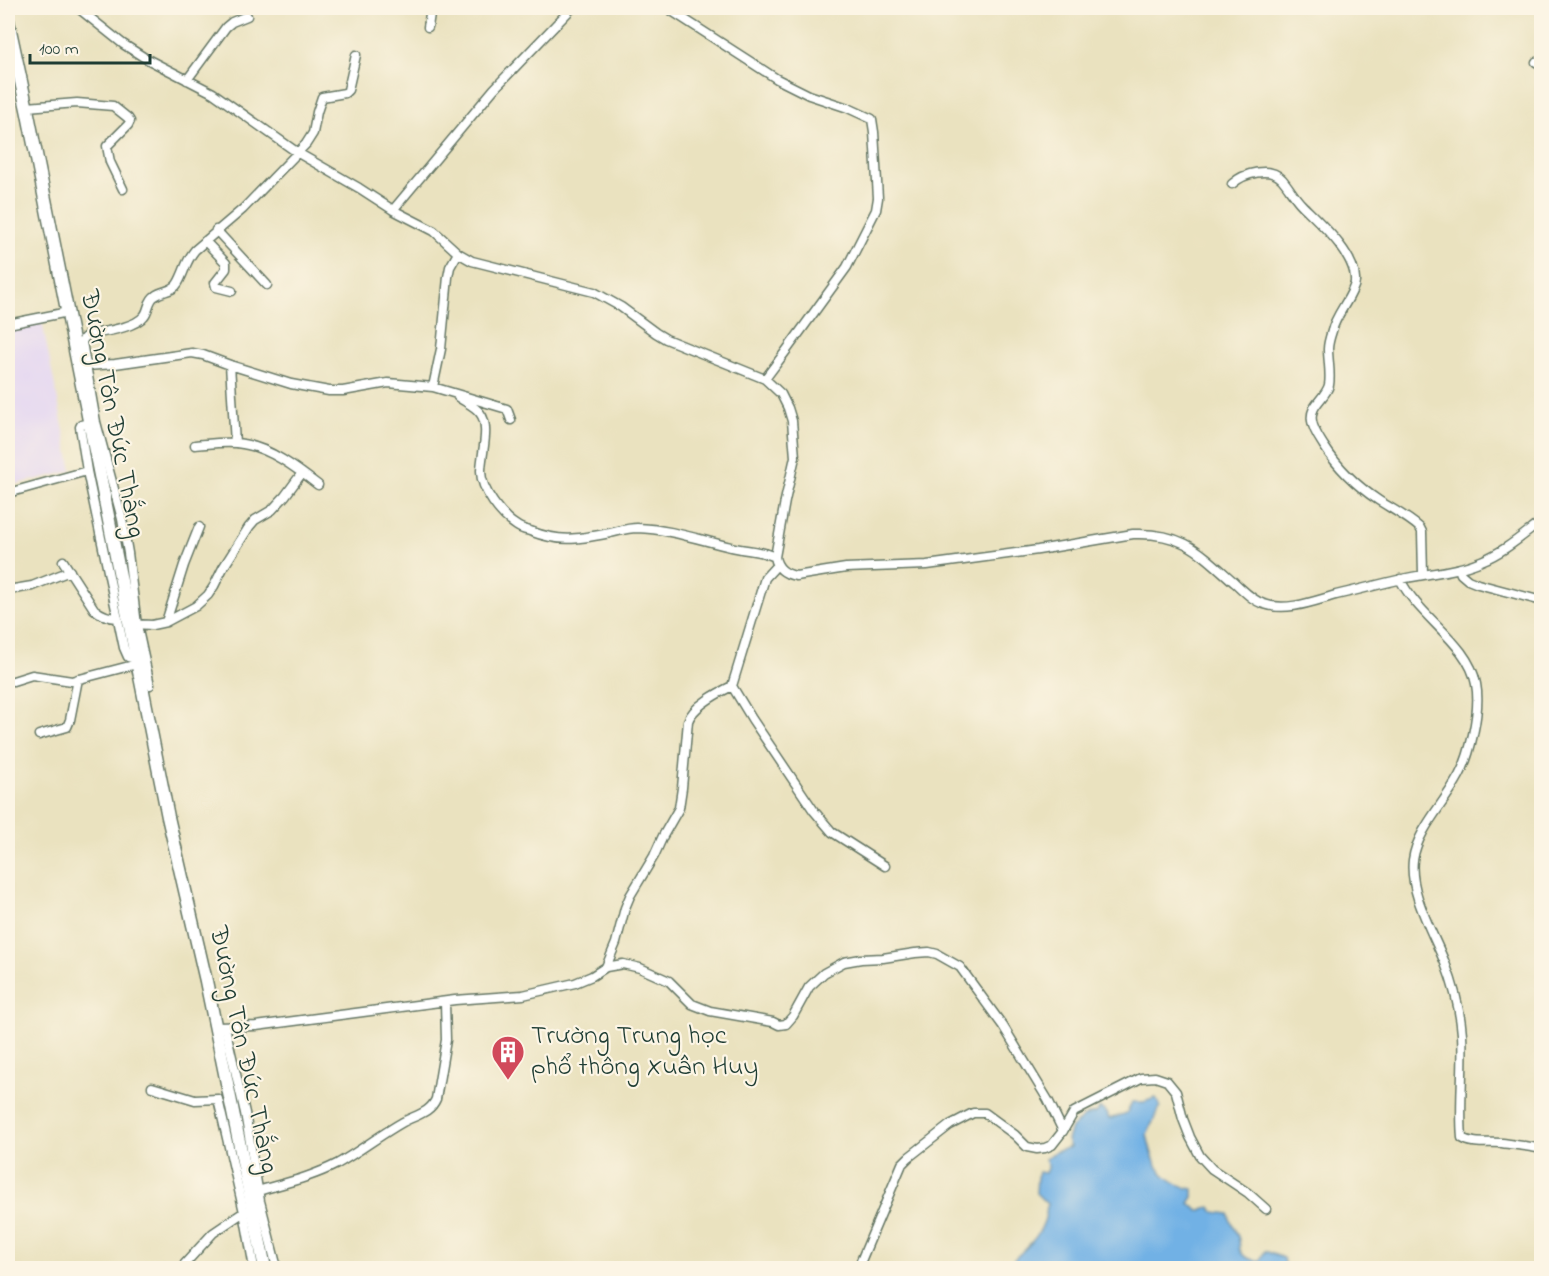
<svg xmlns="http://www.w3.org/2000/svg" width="1549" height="1276" font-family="'Indie Flower',sans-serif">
	<rect width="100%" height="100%" fill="#fcf5e5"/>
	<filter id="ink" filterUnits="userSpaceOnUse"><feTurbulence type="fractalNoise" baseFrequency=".0167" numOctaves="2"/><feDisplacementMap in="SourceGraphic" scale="12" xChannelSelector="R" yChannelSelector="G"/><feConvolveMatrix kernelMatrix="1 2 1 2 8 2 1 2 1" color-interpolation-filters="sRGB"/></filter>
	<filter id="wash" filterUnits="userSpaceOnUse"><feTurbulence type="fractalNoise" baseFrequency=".008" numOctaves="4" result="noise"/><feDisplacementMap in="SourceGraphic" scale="24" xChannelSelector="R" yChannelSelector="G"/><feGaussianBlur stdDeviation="1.35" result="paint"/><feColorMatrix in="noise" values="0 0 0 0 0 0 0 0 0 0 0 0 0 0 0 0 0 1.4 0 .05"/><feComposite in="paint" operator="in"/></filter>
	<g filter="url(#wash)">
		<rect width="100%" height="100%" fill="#eae2bf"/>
		<path fill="#e2d4f3" d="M42,322l30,149 -64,15v-158z"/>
		<path fill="#71b1e5" stroke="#48778c" stroke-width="1.5" d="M1156,1098l4,9 -13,27c2,10 4,19 8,28 6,14 24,25 38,27v8l-4,6 10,8 6,-3 6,-1 3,5 15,2c2,13 8,16 10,26 1,4 0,6 1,10 3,8 12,11 20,10l5,-9 18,7 3,10h-282c20,-18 43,-34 43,-64l-11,-11 1,-16 2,-5 6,1 3,-7 -3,-7 10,-7 15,-5 -3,-7 4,-12 15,-12 11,-4 3,-4 7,5 2,6 18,-6 5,-11h12z"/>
	</g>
	<g filter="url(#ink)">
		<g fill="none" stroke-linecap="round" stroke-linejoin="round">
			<g stroke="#667765" stroke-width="11">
				<path id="minor" d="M78,8l45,36 22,14 68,35 85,60 61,35 34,22 41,21 24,22 14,8 122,31 27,15 35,26 10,6 99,40 16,15 7,14 4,13 3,36 -10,44 -10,56c2,11 9,17 21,19l50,-8 81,-3 111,-15 95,-16c50,-2 67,18 102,49 9,8 18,18 29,21 23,8 50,-3 72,-9 22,-5 44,-11 66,-16 26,-6 54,-7 79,-18 23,-9 42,-26 61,-40
					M667,8l110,71 32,16 39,13 24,11 2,13 4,66 -2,12 -29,57 -61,84 -21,28
					M428,27l2,-13 4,-6
					M1536,62l6,3
					M187,80l39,-53 6,-5 15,-6
					M27,107l50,-4 36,3 15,12 2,3 -2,4 -21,21 3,16 13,27
					M1232,184c12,-11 38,-18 50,-5 7,8 12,18 20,26 17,17 55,50 53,77 -1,13 -20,33 -23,49 -2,6 -4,12 -4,18 0,11 3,25 1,36 -3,13 -20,20 -17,36 1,9 7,17 12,25 14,22 33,40 54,54 14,9 30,17 42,28l2,4 1,42
					M393,210l101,-121 78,-81
					M216,230l51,55
					M205,241l21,22v6l-11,14 1,4 16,4
					M8,324l60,-12
					M230,365l5,78
					M86,366l29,-2 77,-11 11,2 27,10 61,19 38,7h14l45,-8 45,4 74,22 4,11
					M433,387l8,-38 7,-72 2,-10 8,-14
					M458,397c7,5 17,9 22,16 11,13 1,42 1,58 0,19 20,45 36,55 4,3 9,4 13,5 31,12 49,8 80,2 9,-2 18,-5 27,-5 33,1 63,12 94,19 15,4 30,3 44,10
					M195,445c15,-1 32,-4 48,-1 27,4 53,24 75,41
					M87,471l37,177 4,9 8,2
					M8,493l79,-22 -7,-44 1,-2 12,-3
					M63,561l31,48c7,6 14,9 24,9
					M1459,569l2,5 7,6 10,4 64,17
					M1400,579c18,38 69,64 76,105 5,26 -6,75 -20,97 -14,25 -39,50 -43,79 -4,33 20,73 32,103 9,23 15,46 17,71 2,34 -3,70 0,104 11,7 27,4 40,5 13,2 26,3 40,6
					M8,590l24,-4 38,-15
					M166,622l18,-57 15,-38
					M133,624l19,1 14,-3 30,-16 12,-11 6,-9 9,-18 26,-41 6,-7 17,-10 13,-14 17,-23
					M13,681l19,-6 40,6 65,-17
					M150,685l-13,-60 -9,-72 -6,-34 -26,-97 -14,-80 2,-4 4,-3c14,-3 47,-7 56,-19 5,-5 4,-16 11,-20 8,-6 18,-4 23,-13 7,-12 7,-21 17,-33l48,-41 63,-65 7,-11 4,-21 5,-15 23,-4 3,-3 8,-35
					M732,686l20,33 62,92 18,21 53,34
					M39,735l28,-8 3,-7 8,-41
					M606,967l17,-3 17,4 29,13 23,23 18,7 63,11 6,3 7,-1 7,-8 16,-29 15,-14 20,-11 17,-3 22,-1 32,-5 14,-1 8,2 23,13 43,59 45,74 15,31
					M215,1027l41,-1 199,-26 68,-5 52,-12 17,-7 14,-9 10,-24 9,-35 5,-12 24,-40 9,-20 16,-28 3,-20 6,-67c5,-15 30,-28 44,-35l33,-108 12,-13
					M225,1027l20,86 15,88 17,67
					M152,1087l43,13 23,-1 26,113 10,56
					M258,1191c27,-8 54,-14 79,-27 23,-13 43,-29 66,-42 13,-7 27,-9 33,-23l10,-59 -1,-38
					M181,1268l32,-35 31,-21
					M858,1268l44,-104 7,-7 41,-32 23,-12h12l30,22 12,12 10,2 8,-1 7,-3 11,-14 11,-19 67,-34 14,-1 12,4 9,11 7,27 7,18 10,19 12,13 36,24 18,16"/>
			</g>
			<g stroke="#667765" stroke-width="15">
				<path id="highway" d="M8,21l20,93 140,703 38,164 59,287"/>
			</g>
			<use href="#minor" stroke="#fff" stroke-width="8"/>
			<use href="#highway" stroke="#fff" stroke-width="12"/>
		</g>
	</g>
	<defs>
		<g id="building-pin" transform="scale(1.725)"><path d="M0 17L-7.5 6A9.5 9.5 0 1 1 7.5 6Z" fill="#d1495b" stroke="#fcf5e5"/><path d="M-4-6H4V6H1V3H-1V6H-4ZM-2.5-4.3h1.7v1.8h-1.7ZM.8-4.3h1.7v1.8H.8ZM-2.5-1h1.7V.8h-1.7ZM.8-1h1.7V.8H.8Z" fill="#fff"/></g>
	</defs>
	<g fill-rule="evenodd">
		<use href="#building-pin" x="508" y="1052"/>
	</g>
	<g text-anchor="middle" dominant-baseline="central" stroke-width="4.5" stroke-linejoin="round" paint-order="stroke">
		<g font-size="27" fill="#1f3d34" stroke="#fcf5e5">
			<text transform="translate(112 414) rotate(79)">Đường Tôn Đức Thắng</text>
			<text transform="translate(243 1050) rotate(78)">Đường Tôn Đức Thắng</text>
		</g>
		<g font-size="27" fill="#1f3d34" stroke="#fcf5e5" text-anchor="start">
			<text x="531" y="1036">Trường Trung học<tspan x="531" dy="31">phổ thông Xuân Huy</tspan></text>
		</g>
	</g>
	<rect width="1549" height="1276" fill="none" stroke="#fcf5e5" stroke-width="30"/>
	<path d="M30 54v9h120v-9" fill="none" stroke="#1f3d34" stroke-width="3"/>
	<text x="39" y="54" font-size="18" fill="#1f3d34" stroke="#fcf5e5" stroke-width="4.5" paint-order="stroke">100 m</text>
</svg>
